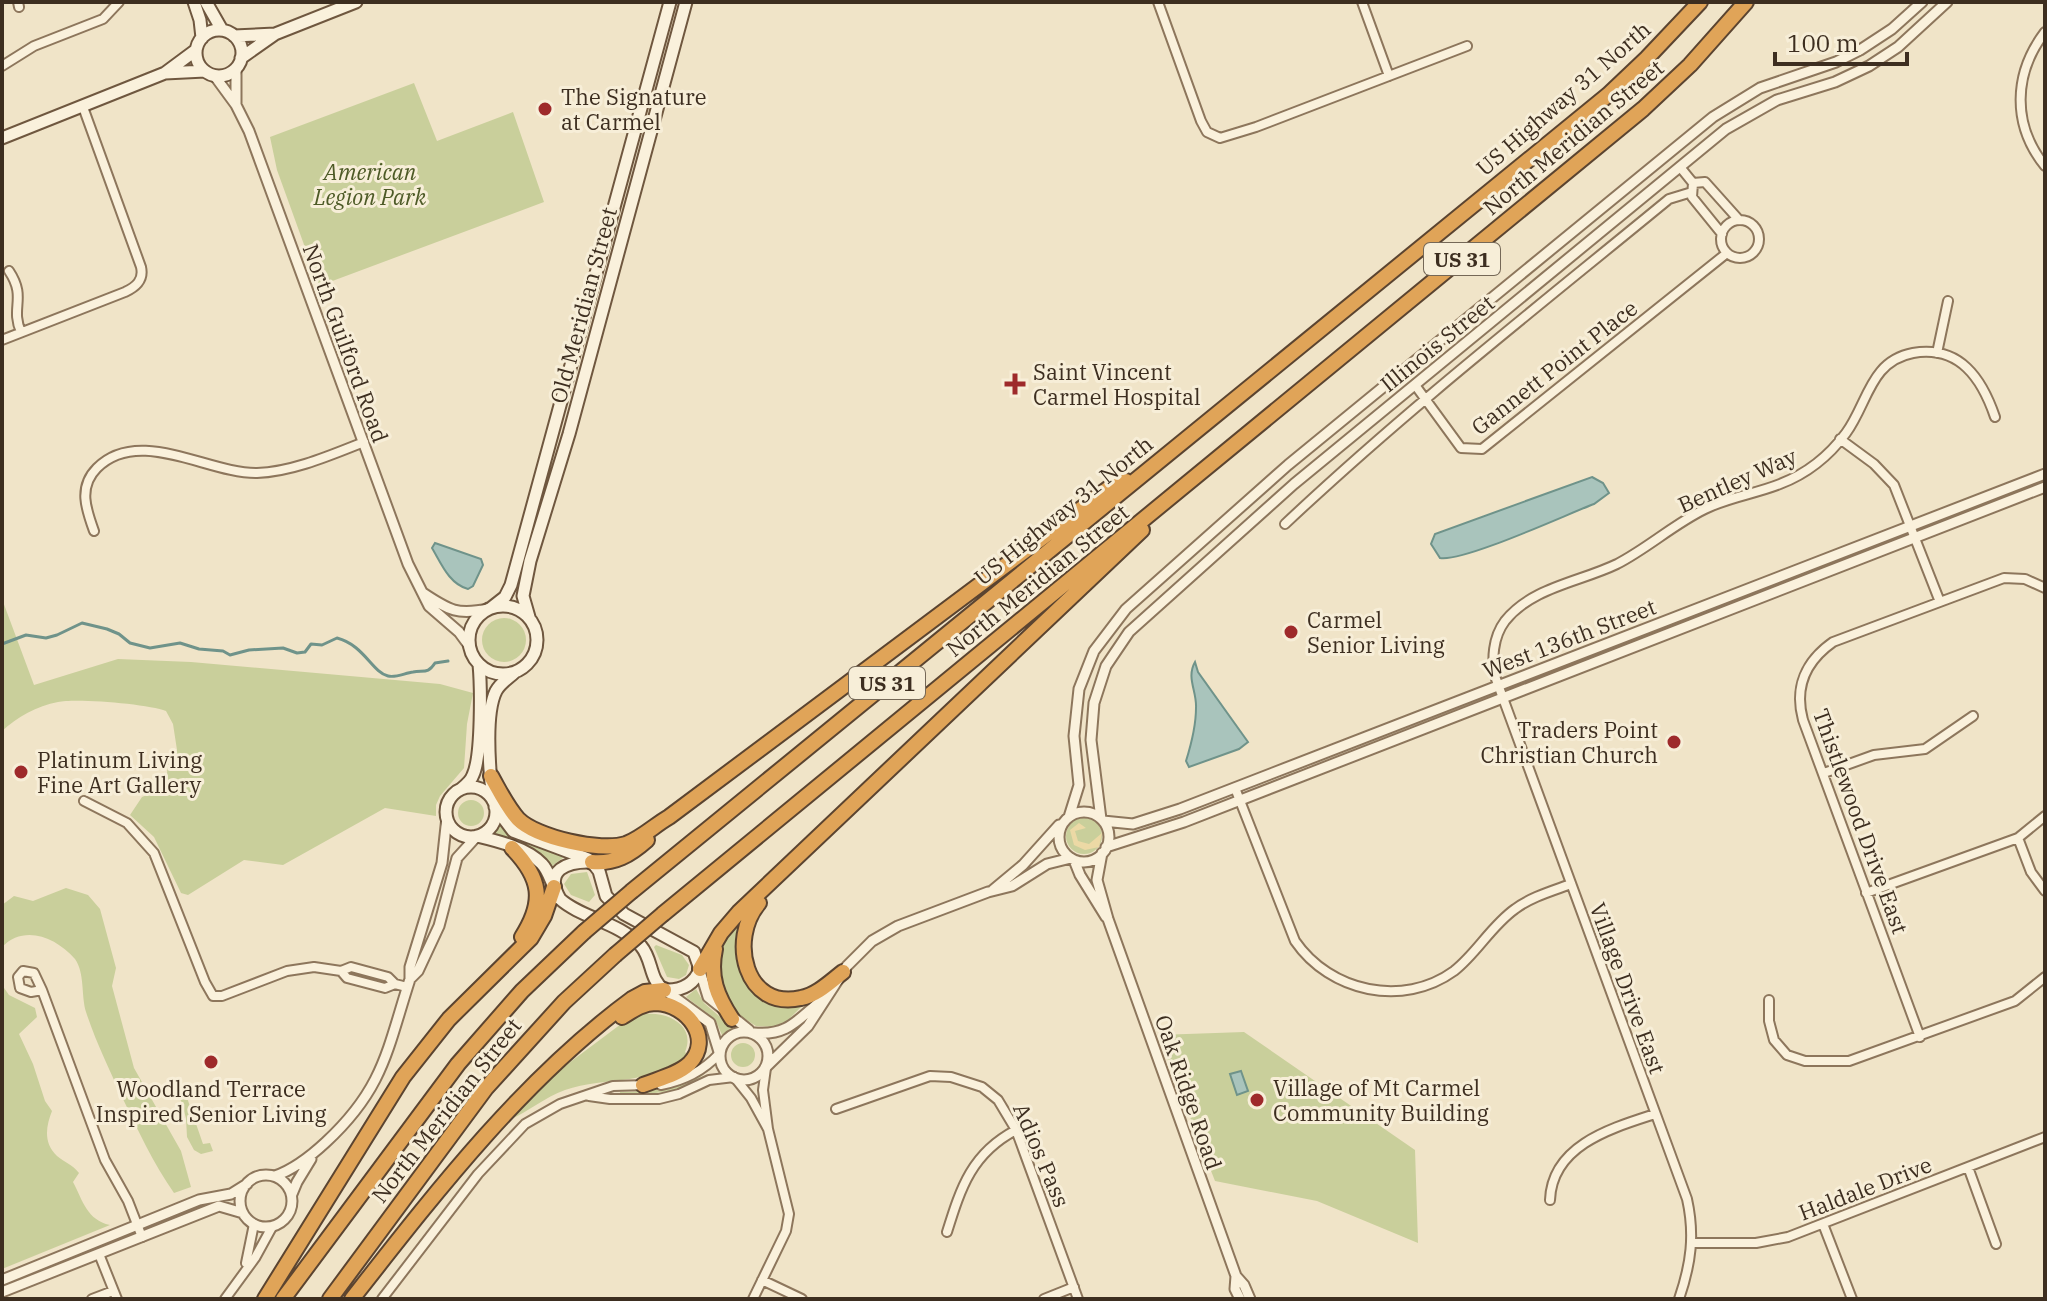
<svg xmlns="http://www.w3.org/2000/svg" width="2047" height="1301" font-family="'IBM Plex Serif',serif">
	<rect width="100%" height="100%" fill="#f0e4c8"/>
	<path fill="#c9cf9b" d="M414,83l23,58 76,-29 31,90 -225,84 -42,-116 -7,-33z
		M2,599l32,86 84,-26 73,3 249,22 33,9 -6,31 -3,44 -24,28 -4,9v11l-51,-8 -102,57 -39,-5 -56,35 -7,-2 -27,-56 -24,-22 12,-18 19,-8 6,-14 1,-19 9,-6 -4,-26 -7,-13c-17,-7 -90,-13 -108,-9 -21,4 -41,15 -56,29z
		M482 640a22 22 0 1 1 44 0a22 22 0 1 1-44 0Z
		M458 813a13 13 0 1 1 26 0a13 13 0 1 1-26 0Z
		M1066 836a18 18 0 1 1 36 0a18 18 0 1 1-36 0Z
		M497,823l15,14 52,20 -12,9 -17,-14 -43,-18z
		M587,872l8,23 -6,7 -18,-7 -7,-11 7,-10z
		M66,888l22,7 12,14 16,59 -4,18 22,82 47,83 10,36 -17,6c-21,-30 -36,-63 -52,-96 -13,-28 -26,-55 -36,-85 -5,-16 -1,-39 -11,-53 -19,-22 -51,-35 -73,-12v-42l12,-9 19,5z
		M744,916l-7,28 7,32 60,28 -17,17 -14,6 -17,-1 -24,-15 -12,-26v-40z
		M656,945l26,10 7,10 -3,10 -7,4 -12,-2 -13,-30z
		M2,985l7,10 26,13 2,9 -18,17 14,30 12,37 7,10c-6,15 -9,32 5,45 8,7 15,8 22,17l-6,9c10,19 14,38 37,43l-108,44z
		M696,989l8,14 30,26 -12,6 -7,-16 -29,-22z
		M645,1009l1,5c23,-2 50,12 39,38l3,3c-32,31 -83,21 -123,35 -20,7 -37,22 -54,29l50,-50 68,-51z
		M1244,1032l171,118 3,93 -101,-42 -102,-20 -57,-146z
		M731 1055a12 12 0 1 1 24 0a12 12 0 1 1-24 0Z
		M706,1072c-20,22 -56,22 -86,23v-3c32,0 57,-6 86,-20z
		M184,1089l19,55 7,-1 3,8 -12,3 -7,-4 -7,-13 -1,-19 -6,-20z"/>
	<path fill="#ecd9a5" d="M1079,823l7,5 -11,3 3,10 11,3 13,-11 -3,14 -14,3 -11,-5 -4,-15z"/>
	<path fill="#a9c4bc" stroke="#6f938a" stroke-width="2" d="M1592,477l11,6 6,10 -15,11c-29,11 -130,58 -154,54l-9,-14 4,-10z
		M435,543l46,16 2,6 -10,21 -5,3c-19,-5 -27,-26 -36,-41z
		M1195,662l3,10 50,70 -9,7 -50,18 -3,-6c5,-16 10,-37 10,-53 1,-17 -10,-30 -1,-46z
		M1241,1071l7,20 -11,4 -7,-21z"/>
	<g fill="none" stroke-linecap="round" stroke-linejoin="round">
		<path stroke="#6f938a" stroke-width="3" d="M2,644l24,-9 20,3 11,-3 25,-12 25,6 12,5 11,9 20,5 30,-5 19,6 24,2 7,4 19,-5 34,-2 14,5 8,-1 6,-8 11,1 15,-7c27,7 35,34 51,38 8,2 17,-3 25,-4 11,-2 15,2 22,-9l13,-2"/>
		<g stroke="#8d765c" stroke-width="12">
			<path id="minor" d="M18,2l1,5
				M1158,2l43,119 6,11 13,6 36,-11 211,-81
				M1362,2l27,74
				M2045,32c-32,42 -33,93 0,134
				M2,66l32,-20 69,-27 16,-17
				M1680,167l13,16 -1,14 30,37
				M1693,183l12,-1 34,38
				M1721 239a19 19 0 1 1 38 0a19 19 0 1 1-38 0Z
				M9,271c18,27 1,36 12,61
				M2,340l123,-48c11,-5 19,-12 16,-25l-58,-160
				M1937,353l11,-52
				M1415,385l46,63 21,1 245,-196
				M1840,439l34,25 20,21 46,117
				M1285,524c122,-115 255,-219 384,-325l23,-7
				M94,531c-8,-22 -16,-44 3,-63 42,-42 112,6 160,5 35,-1 74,-18 107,-31
				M1824,773l50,-18 51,-6 48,-33
				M1235,788l60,153c35,51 108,67 159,30 23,-18 37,-45 61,-62 16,-12 37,-18 56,-25
				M84,801l43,22 27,30 51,129 8,14h9l65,-25 27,-4 27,4 10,-4 37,10 7,7 12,3
				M2018,838l13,34 14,19
				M1866,893l152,-55 27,-22
				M23,971l11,2 8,17 -11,2 -11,-4 -2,-11z
				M341,971l6,7 38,10 10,-4
				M42,990l63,170 23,41 14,36
				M1769,1000v21l5,19 13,15 18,6h44l166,-60 30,-24
				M1920,1037l-117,-317c-9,-33 3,-59 30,-78l171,-64 21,1 20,9
				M766,1068l-3,22 5,39
				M735,1078l16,20 17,31 21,85 -3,17 -33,68
				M661,1085c22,-4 43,-15 58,-31
				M589,1096l21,3h49l20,-5 30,-14 25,-3
				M836,1109l94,-33 21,1 31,10 16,13 18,30 62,169
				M1968,1167l28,77
				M1550,1200c2,-55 62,-72 105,-86
				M1823,1224l29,75
				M947,1232c14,-45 25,-79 69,-102
				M1692,1243h64l32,-6 257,-100
				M99,1254l18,45
				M246,1263l8,-39
				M762,1280l40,19
				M92,1299l21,-8
				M225,1299l30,-41 17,-31
				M382,1299l96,-125 47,-50 35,-20 53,-18 34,-1
				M1044,1299l30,-12
				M1679,1299c12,-35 16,-64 8,-100l-191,-520c-5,-19 -3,-42 9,-58 27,-34 75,-39 112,-57 31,-16 57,-40 88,-55 24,-12 50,-15 75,-25 26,-10 49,-28 66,-51 22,-30 24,-72 67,-80 47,-8 69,26 82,64"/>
		</g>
		<g stroke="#8d765c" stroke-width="13">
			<path id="tertiary" d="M214,75l22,30 13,26 159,433 21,42 30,26 11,15
				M236,105v-37
				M423,593c27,18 34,22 66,16
				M1059 837a25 25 0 1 1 50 0a25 25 0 1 1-50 0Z
				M1069,817l10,-32 -5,-49 5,-47 15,-38 32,-42 162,-144 425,-348 47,-29 76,-26 24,-12 32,-21 30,-27
				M1101,819l-10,-79 3,-37 12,-37 23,-34 165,-148 432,-355 51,-29 58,-18 34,-16 29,-19 49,-45
				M1103,821l30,3 47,-15 865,-335
				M1106,847l78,-25 861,-335
				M1102,853l-5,27 11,39 128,357 -1,13 5,10
				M1074,860l6,15 26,42
				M993,890l30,-25 36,-40
				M700,971l8,26 41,33
				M410,979l8,-8 21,-45 18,-68 20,-22
				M666,991l44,32 9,29
				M720 1056a24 24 0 1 1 48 0a24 24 0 1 1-48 0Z
				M754,1033c34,3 43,-13 68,-33
				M766,1067l42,-41 39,-60 25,-25 26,-15 90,-34 24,-6 35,-22 24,-6
				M240 1201a26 26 0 1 1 52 0a26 26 0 1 1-52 0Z
				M275,1176c20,-7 36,-20 51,-34 58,-54 61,-92 84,-163v-12l32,-104 5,-46
				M292,1194l5,-12 14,-23
				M1236,1276l8,9 6,14
				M2,1280l197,-80 32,-6 16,-10
				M2,1292l217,-86 24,7"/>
		</g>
		<g stroke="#6f573f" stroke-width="15">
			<path id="secondary" d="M194,2l6,18 2,18
				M206,2l16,28
				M196 53a23 23 0 1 1 46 0a23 23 0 1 1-46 0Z
				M234,36l41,-2
				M241,58l34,-24 81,-32
				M165,73l31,-23
				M2,138l163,-65 40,-2
				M469 640a34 34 0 1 1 68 0a34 34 0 1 1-68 0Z
				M491,608l14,-11 6,-12 159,-583
				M529,617l-6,-21 7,-35 39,-127 117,-432
				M491,783c-2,-23 -5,-72 5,-92 4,-8 13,-13 19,-19
				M446 812a25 25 0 1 1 50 0a25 25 0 1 1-50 0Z
				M461,789c5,-4 10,-8 12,-14 9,-19 8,-89 6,-111
				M495,807l18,24 75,28
				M477,836c21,5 50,12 65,28 6,6 8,15 12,23
				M592,862l7,9 7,25 18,18 70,38 6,17c-6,16 -19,22 -36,21 -15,-11 -11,-30 -23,-44 -22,-24 -60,-28 -81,-47 -17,-29 7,-38 32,-37z"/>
		</g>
		<g stroke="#5b4430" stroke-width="18">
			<path id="motorway" d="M491,776c8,14 16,31 27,43 19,19 83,33 108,25 16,-6 29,-19 43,-27l440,-329 17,-7
				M512,848c29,30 33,53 10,89
				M592,862c23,2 38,-7 55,-22
				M632,891l976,-796 39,-37 53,-56
				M759,903c-31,36 -14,108 42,95 16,-3 29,-16 42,-26
				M663,914l980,-805 47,-44 56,-63
				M715,949c-6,28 2,47 17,70
				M700,969l21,-36 18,-21 403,-382
				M622,1017c11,-7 21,-14 34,-14 31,1 58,36 33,61 -12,11 -31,15 -46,21
				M265,1299l138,-222 46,-58 82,-81 13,-22 10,-29
				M283,1299l175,-235 64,-73 62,-59
				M330,1299l156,-211 78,-86 51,-47
				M352,1299c83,-106 171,-220 280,-300l13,-7 19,-2"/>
		</g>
		<use href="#minor" stroke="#faf1dc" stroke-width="8"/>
		<use href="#tertiary" stroke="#faf1dc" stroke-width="9"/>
		<use href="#secondary" stroke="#faf1dc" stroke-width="11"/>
		<use href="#motorway" stroke="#e0a458" stroke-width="14"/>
		<g stroke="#5b4430" stroke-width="18" stroke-linecap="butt">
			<path id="motorway-bridge" d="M584,932l48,-41
				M615,955l48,-41"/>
		</g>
		<use href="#motorway-bridge" stroke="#e0a458" stroke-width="14"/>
	</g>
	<g fill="#9e2a2b" stroke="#f7eed8" stroke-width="3">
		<circle cx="545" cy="109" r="8"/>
		<path d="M1011 372h8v8h8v8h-8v8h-8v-8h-8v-8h8z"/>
		<circle cx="1291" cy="632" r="8"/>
		<circle cx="1674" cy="742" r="8"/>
		<circle cx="21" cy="772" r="8"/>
		<circle cx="211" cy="1062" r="8"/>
		<circle cx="1257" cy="1100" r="8"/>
	</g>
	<g text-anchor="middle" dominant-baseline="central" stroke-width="6" stroke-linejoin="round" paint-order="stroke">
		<g fill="#f7eed8" stroke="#756857" stroke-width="2">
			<rect x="1424" y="243" width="76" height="32" rx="6"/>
			<rect x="849" y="667" width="76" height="32" rx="6"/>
		</g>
		<g font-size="20" font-weight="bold" fill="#3d2e20">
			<text x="1462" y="259">US 31</text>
			<text x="887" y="683">US 31</text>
		</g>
		<g font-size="22" fill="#3d2e20" stroke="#f7eed8" text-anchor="start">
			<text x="561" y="96">The Signature<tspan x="561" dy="25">at Carmel</tspan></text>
			<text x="1033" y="371">Saint Vincent<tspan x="1033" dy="25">Carmel Hospital</tspan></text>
			<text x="1307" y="619">Carmel<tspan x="1307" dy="25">Senior Living</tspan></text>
			<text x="1658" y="729" text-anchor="end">Traders Point<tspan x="1658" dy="25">Christian Church</tspan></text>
			<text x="37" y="759">Platinum Living<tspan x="37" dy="25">Fine Art Gallery</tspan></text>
			<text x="1273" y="1087">Village of Mt Carmel<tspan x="1273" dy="25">Community Building</tspan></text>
			<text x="211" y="1088" text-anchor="middle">Woodland Terrace<tspan x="211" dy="25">Inspired Senior Living</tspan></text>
		</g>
		<g font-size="22" fill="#3d2e20" stroke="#f7eed8">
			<text transform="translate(1563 98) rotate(-41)">US Highway 31 North</text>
			<text transform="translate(1573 137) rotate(-40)">North Meridian Street</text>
			<text transform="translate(583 305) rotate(-75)">Old Meridian Street</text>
			<text transform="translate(346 343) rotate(70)">North Guilford Road</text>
			<text transform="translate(1437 343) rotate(-39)">Illinois Street</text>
			<text transform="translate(1554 367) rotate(-38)">Gannett Point Place</text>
			<text transform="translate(1737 480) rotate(-24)">Bentley Way</text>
			<text transform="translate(1063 510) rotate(-39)">US Highway 31 North</text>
			<text transform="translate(1037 580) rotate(-39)">North Meridian Street</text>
			<text transform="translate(1569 638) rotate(-21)">West 136th Street</text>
			<text transform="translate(1861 821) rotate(70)">Thistlewood Drive East</text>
			<text transform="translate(1628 988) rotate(70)">Village Drive East</text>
			<text transform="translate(1189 1092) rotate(71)">Oak Ridge Road</text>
			<text transform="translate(446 1110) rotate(-52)">North Meridian Street</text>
			<text transform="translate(1042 1155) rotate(67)">Adios Pass</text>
			<text transform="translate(1865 1188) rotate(-21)">Haldale Drive</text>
		</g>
		<g font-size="22" font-style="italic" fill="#4d5a26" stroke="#f7eed8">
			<text x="370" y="171">American<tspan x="370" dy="25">Legion Park</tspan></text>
		</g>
	</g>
	<rect width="2047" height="1301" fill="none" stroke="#3d2e20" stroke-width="8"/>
	<path d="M1775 52v12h132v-12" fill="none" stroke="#3d2e20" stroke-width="4"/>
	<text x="1787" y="52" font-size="24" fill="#3d2e20" stroke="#f7eed8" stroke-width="6" paint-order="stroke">100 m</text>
</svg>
